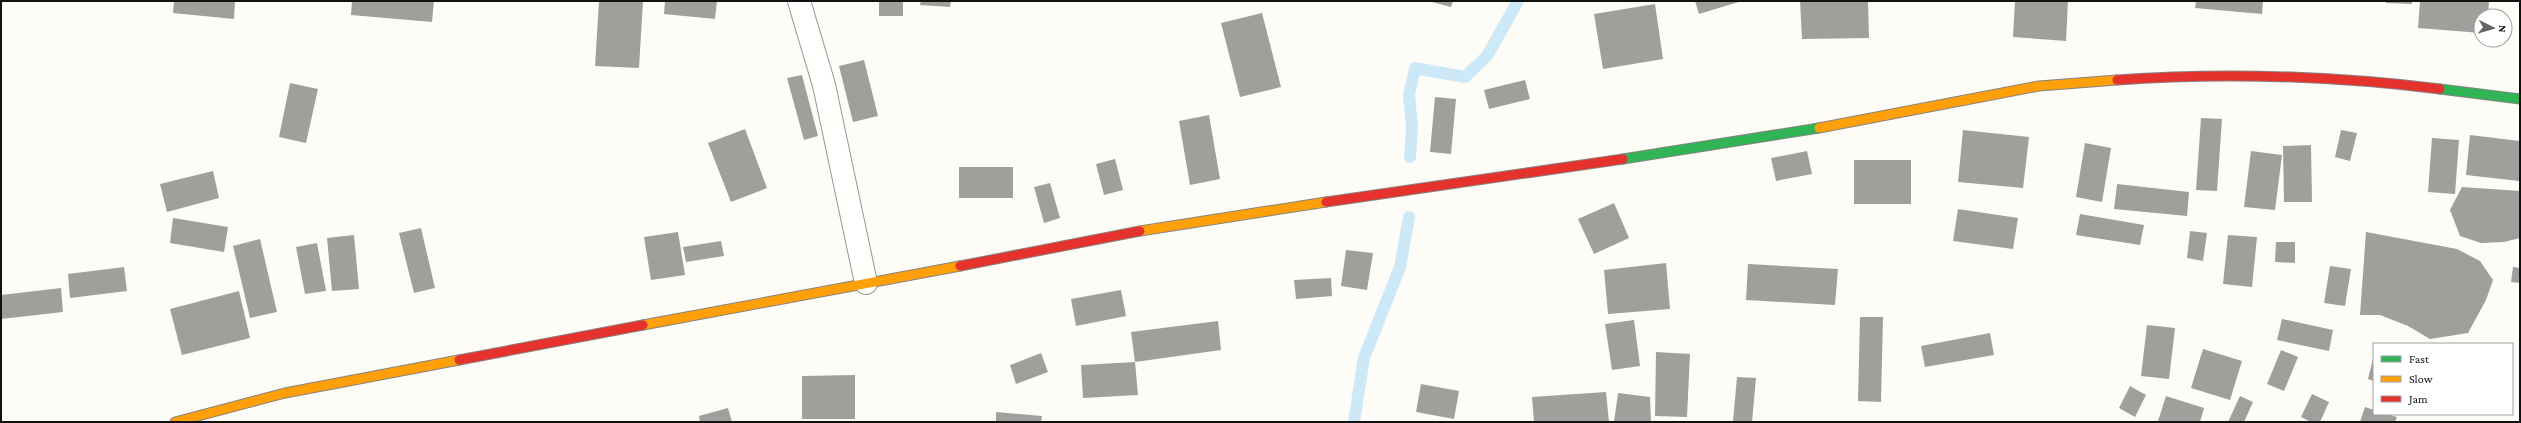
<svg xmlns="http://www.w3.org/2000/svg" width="2521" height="423" font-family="'Crimson Pro',serif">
	<rect width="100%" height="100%" fill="#fdfcf7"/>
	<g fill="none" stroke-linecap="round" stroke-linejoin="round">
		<path stroke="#cde8f7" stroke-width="12" d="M1410,157l2,-30 -3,-32 6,-27 50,9 22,-21 31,-55
			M1354,422l10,-64 36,-91 9,-50"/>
	</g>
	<path fill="#a19f9c" d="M174,1h61l-1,18 -61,-6z
		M352,1h82l-2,21 -81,-7z
		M599,1h44l-4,67 -44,-2z
		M665,1h52l-2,18 -51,-5z
		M879,1h24v15h-24z
		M921,1h30l-1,6 -30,-2z
		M1428,1h25l-2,6z
		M1695,1h47l-43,13z
		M1800,1h68l1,37 -67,1z
		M2015,1h53l-2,40 -53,-4z
		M2196,1h67l-1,13 -67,-6z
		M2386,1h26v3l-26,-1z
		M2420,1h69l-1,15h-7v17l-63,-5z
		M1655,4l8,55 -60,10 -9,-55z
		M1262,13l19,74 -41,10 -19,-74z
		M864,60l14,56 -25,6 -14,-56z
		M802,75l16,61 -14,4 -17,-62z
		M1525,80l5,19 -41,10 -5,-19z
		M290,83l28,6 -12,54 -27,-6z
		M1435,97l21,2 -5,55 -21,-2z
		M1209,115l11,64 -30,6 -11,-64z
		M2201,118l21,1 -5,72 -21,-1z
		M745,129l22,59 -36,14 -23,-59z
		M1963,130l66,7 -6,51 -65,-6z
		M2341,130l16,3 -7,28 -15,-4z
		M2470,135l50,6 -1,40 -53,-6z
		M2432,138l27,2 -4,54 -27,-2z
		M2085,143l26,5 -9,54 -26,-5z
		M2311,145l1,57h-28l-1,-56z
		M1807,151l5,23 -36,7 -5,-23z
		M2251,151l31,4 -7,55 -31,-3z
		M1115,159l8,31 -19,5 -8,-31z
		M1854,160h57v44h-57z
		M959,167h54v31h-54z
		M213,171l6,27 -52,14 -7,-28z
		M1050,183l10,35 -16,5 -10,-36z
		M2117,184l72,8 -2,24 -73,-7z
		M2462,187l58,4v47l-16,4 -23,1 -21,-7 -10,-26z
		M1614,203l15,35 -35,16 -16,-35z
		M1958,209l60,9 -5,31 -60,-8z
		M2080,214l64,11 -4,20 -64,-10z
		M173,218l55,9 -4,25 -54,-9z
		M421,228l14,60 -21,5 -15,-60z
		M2190,231l17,2 -4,28 -16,-3z
		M678,232l7,43 -34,5 -7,-43z
		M2366,232l91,17 23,12 13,19 -7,20 -18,33 -38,6 -22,-13 -28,-11h-20z
		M354,235l5,54 -27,2 -5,-53z
		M2228,235l29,2 -5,50 -29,-3z
		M260,239l17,73 -27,6 -17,-72z
		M721,241l3,15 -38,6 -3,-15z
		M2276,242h19v21l-20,-1z
		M317,243l9,48 -21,3 -9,-47z
		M1346,250l27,3 -6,37 -26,-4z
		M1666,263l4,46 -62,5 -4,-44z
		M1748,264l90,5 -3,36 -89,-5z
		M2330,266l21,3 -6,37 -21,-3z
		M124,267l3,24 -57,7 -2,-24z
		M2513,267l7,1v15l-9,-1z
		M1331,278l1,18 -36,3 -2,-19z
		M61,288l2,24 -62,7v-24z
		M1121,290l5,26 -50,10 -5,-27z
		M239,291l11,47 -68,17 -12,-46z
		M1860,317h23l-2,85 -23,-1z
		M2282,319l51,11 -4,21 -52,-11z
		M1634,320l6,46 -28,4 -7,-46z
		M1218,321l3,29 -86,12 -4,-30z
		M2147,325l28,3 -6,51 -28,-3z
		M1990,333l4,22 -69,12 -4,-21z
		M2203,349l39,12 -12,39 -39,-12z
		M2281,350l17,7 -14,34 -17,-7z
		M1656,352l34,2 -3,63 -32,-1z
		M1041,353l7,19 -32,12 -6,-19z
		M2374,355v26l-6,-2z
		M1135,362l3,33 -55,3 -2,-33z
		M855,375v44h-53v-43z
		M1737,377l19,1 -4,44 -19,-1z
		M1421,384l38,7 -5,28 -38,-7z
		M2130,386l16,9 -11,22 -16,-9z
		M1606,392l3,30h-75l-2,-25z
		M1618,393l32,4 1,25h-37z
		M2312,394l17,8 -9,20h-9l-10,-5z
		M2166,396l38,12 -4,14 -42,-1z
		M2240,396l13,6 -9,20h-16z
		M2365,407l9,3v4h13l10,3 -2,5h-35z
		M728,408l4,14h-32l-1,-6z
		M996,412l46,4 -1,6h-45z"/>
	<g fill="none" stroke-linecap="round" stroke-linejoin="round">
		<g stroke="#979795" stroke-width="24">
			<path id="street" d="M799,1l25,84 42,198"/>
		</g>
		<g stroke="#858482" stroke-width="11">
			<path id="fast" d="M2440,89l80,10
				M1623,159l196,-31"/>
		</g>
		<g stroke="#858482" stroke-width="11">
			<path id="slow" d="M1819,128l220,-42 78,-6
				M1140,231l186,-29
				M643,325l317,-59
				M175,422l110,-29 174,-33"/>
		</g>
		<g stroke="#858482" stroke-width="11">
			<path id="jam" d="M2117,80c108,-8 216,-4 323,9
				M1326,202l297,-43
				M960,266l180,-35
				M459,360l184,-35"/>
		</g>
		<use href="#street" stroke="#fffffe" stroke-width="22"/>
		<use href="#fast" stroke="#30b455" stroke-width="9"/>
		<use href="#slow" stroke="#ff9f0a" stroke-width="9"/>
		<use href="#jam" stroke="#e5322d" stroke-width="9"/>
	</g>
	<rect width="2521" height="423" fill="none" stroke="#111111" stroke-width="4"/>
	<rect x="2373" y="343" width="140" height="72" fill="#ffffff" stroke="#a0a0a0"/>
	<rect x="2381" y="356" width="20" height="6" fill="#30b455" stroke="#a0a0a0"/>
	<text x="2409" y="363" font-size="12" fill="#111111">Fast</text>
	<rect x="2381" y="376" width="20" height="6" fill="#ff9f0a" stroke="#a0a0a0"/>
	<text x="2409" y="383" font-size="12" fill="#111111">Slow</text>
	<rect x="2381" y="396" width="20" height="6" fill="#e5322d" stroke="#a0a0a0"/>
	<text x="2409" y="403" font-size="12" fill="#111111">Jam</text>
	<g transform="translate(2493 28) rotate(95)"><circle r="19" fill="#ffffff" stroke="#a0a0a0"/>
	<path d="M0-3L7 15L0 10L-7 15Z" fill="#646362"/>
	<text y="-6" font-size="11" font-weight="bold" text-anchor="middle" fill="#111111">N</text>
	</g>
</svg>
